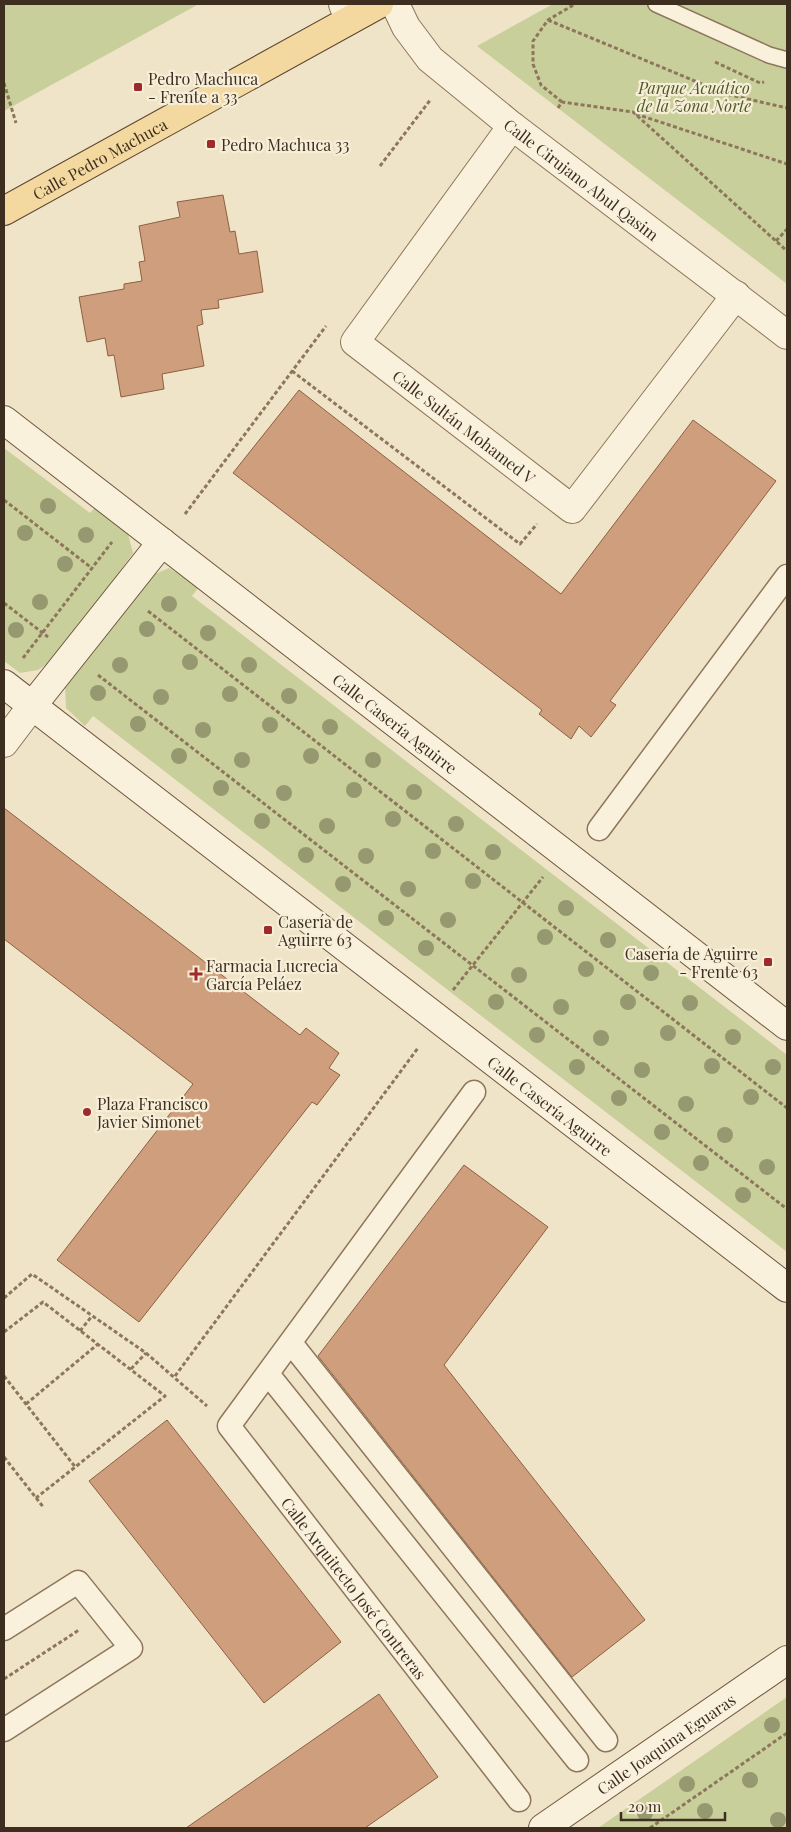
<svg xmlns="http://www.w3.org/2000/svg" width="791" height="1832" font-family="'Playfair Display',serif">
	<rect width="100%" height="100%" fill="#f0e4c8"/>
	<path fill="#c9cf9b" d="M4,4h195l-195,107z
		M553,4h234v280l-310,-238z
		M4,448l86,65 8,-9 29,26 6,23 -76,104 -19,13 -18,3 -16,-12z
		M169,568l30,19 -7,9 595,459v197l-694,-536 -8,10 -19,-18 -1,-23 83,-108z
		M787,1697v131h-189z"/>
	<path fill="#cf9f7d" stroke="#8d5f41" d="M223,195l7,37 5,-1 4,23 18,-3 6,41 -45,8 1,8 -18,2 2,14 -6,2 7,40 -42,8 2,15 -43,8 -7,-42 -6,1 -3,-18 -18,4 -8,-45 45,-8v-5l18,-3 -3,-19 6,-1 -6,-35 41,-9 -3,-15z
		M299,390l262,204 132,-174 83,61 -166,220 6,4 -25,32 -12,-11 -8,13 -32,-25 3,-4 -309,-237z
		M4,808l296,227 6,-7 33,25 -10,15 11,7 -23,30 -5,-3 -173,220 -82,-62 136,-176 -189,-145z
		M464,1165l84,62 -104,138 201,255 -73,57 -254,-321z
		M167,1420l174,222 -77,61 -175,-222z
		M379,1694l59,83 -73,51h-179z"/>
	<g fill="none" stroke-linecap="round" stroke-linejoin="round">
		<g stroke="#8d765c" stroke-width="18">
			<path id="service" d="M656,4l113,51 18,5"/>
		</g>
		<g stroke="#8d765c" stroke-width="25">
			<g id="pedestrian">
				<path d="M599,829l188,-253"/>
				<path id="s1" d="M474,1092l-245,334 290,374"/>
				<path d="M291,1343l315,397"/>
				<path d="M268,1374l309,386"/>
				<path d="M4,1629l74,-47 53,66 -127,82"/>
			</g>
		</g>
		<g stroke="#8d765c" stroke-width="30">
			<g id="minor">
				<path id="s2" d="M512,126l-157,216 217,167 164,-214"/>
				<path d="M4,743l28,-37"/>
			</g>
		</g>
		<g stroke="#8d765c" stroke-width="30">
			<g id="tertiary">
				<path d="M343,4l6,16"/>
				<path id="s3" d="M395,4l11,23 24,32 82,67 275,209"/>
			</g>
		</g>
		<g stroke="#6f573f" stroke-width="30">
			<g id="secondary">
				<path id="s4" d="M4,420l783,606"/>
				<path id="s5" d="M4,684l783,604"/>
				<path d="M32,706l130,-164"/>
				<path id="s6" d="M543,1828l244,-168"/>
			</g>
		</g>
		<g stroke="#5b4430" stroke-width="30">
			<g id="primary">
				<path id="s7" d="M4,211l375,-207"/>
			</g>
		</g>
		<path stroke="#8d765c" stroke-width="3" stroke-dasharray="4 2.5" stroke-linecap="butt" d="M548,20l178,74 61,14
			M715,62l45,21 4,-1
			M4,83l12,40
			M562,102l-21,-17 -8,-21v-23l15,-21 27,-16
			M558,108l4,-6 71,10 154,139
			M636,114l151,50
			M380,166l51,-67
			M776,241l11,-12
			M292,371l228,173 17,-20
			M4,500l89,69
			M185,514l141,-188
			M4,603l44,34
			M148,611l639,497
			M23,658l89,-116
			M98,675l689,534
			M453,990l90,-113
			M4,1298l28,-24 114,79 61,53
			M80,1331l12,-15
			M4,1332l39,-30 122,94 -129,102
			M131,1369l15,-16
			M4,1376l72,92
			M175,1376l243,-328
			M26,1404l72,-60
			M4,1457l40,51
			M4,1679l75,-49
			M650,1828l137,-95"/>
		<use href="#service" stroke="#faf1dc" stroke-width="15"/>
		<use href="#pedestrian" stroke="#faf1dc" stroke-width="22"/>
		<use href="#minor" stroke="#faf1dc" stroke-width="28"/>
		<use href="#tertiary" stroke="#faf1dc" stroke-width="28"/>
		<use href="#secondary" stroke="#faf1dc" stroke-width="28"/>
		<use href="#primary" stroke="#f3d9a0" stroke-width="28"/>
	</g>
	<g fill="#96986f">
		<circle cx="48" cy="506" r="8"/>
		<circle cx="25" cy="533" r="8"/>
		<circle cx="86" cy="535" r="8"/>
		<circle cx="65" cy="564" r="8"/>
		<circle cx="40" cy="602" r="8"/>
		<circle cx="169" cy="604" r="8"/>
		<circle cx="147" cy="629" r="8"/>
		<circle cx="16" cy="630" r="8"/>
		<circle cx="208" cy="633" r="8"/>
		<circle cx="190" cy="662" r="8"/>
		<circle cx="120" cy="665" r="8"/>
		<circle cx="249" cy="665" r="8"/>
		<circle cx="98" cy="693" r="8"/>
		<circle cx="230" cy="694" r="8"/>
		<circle cx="289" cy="696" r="8"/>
		<circle cx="161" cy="697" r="8"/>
		<circle cx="138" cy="724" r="8"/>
		<circle cx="270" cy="725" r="8"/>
		<circle cx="330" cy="727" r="8"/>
		<circle cx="203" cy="730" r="8"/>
		<circle cx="179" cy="756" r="8"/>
		<circle cx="311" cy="756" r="8"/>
		<circle cx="242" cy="760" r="8"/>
		<circle cx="373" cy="760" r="8"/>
		<circle cx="221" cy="788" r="8"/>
		<circle cx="354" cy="790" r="8"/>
		<circle cx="414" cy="792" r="8"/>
		<circle cx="284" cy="793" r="8"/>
		<circle cx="393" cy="819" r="8"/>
		<circle cx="262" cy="821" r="8"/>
		<circle cx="456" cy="824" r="8"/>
		<circle cx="327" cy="826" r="8"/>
		<circle cx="433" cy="851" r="8"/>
		<circle cx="493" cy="852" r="8"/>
		<circle cx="306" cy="855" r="8"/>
		<circle cx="366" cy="856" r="8"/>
		<circle cx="473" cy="881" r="8"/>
		<circle cx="343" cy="884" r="8"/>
		<circle cx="408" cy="889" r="8"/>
		<circle cx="566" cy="908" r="8"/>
		<circle cx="386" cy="918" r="8"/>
		<circle cx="448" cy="920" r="8"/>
		<circle cx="545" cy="937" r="8"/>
		<circle cx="608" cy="940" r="8"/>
		<circle cx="426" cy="948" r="8"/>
		<circle cx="586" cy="969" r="8"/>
		<circle cx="651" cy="973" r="8"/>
		<circle cx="519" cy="975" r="8"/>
		<circle cx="496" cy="1002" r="8"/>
		<circle cx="628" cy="1002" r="8"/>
		<circle cx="690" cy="1003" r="8"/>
		<circle cx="561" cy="1007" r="8"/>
		<circle cx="668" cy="1033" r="8"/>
		<circle cx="537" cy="1035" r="8"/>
		<circle cx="733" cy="1037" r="8"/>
		<circle cx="601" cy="1038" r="8"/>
		<circle cx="712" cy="1066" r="8"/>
		<circle cx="577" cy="1067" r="8"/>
		<circle cx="773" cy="1067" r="8"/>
		<circle cx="642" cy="1070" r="8"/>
		<circle cx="751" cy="1097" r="8"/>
		<circle cx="619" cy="1098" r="8"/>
		<circle cx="686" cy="1104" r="8"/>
		<circle cx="662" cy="1132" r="8"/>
		<circle cx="725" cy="1135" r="8"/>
		<circle cx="701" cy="1163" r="8"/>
		<circle cx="767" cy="1167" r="8"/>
		<circle cx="743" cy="1195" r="8"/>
		<circle cx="772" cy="1725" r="8"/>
		<circle cx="750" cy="1780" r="8"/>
		<circle cx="687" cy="1784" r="8"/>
		<circle cx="705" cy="1811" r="8"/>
		<circle cx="645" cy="1813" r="8"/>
		<circle cx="778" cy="1820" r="8"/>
	</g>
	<g fill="#9e2a2b" stroke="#f7eed8" stroke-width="2">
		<rect x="133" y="82" width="10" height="10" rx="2.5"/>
		<rect x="206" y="139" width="10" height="10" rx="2.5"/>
		<rect x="263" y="925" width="10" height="10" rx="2.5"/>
		<rect x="763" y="957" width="10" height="10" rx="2.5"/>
		<path d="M193.5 966.5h5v5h5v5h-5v5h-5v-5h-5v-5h5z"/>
		<circle cx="87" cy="1112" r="5"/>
	</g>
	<g text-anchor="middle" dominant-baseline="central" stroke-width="4.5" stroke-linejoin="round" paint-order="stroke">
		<g font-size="16" fill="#3d2e20" stroke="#f7eed8" text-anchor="start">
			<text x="148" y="78">Pedro Machuca<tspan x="148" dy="18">- Frente a 33</tspan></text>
			<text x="221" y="144">Pedro Machuca 33</text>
			<text x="278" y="921">Casería de<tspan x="278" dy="18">Aguirre 63</tspan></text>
			<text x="758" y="953" text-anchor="end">Casería de Aguirre<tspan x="758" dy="18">- Frente 63</tspan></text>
			<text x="206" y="965">Farmacia Lucrecia<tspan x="206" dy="18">García Peláez</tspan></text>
			<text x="97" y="1103">Plaza Francisco<tspan x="97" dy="18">Javier Simonet</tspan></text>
		</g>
		<g font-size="16" font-style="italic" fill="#4d5a26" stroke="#f7eed8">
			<text x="694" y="87">Parque Acuático<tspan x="694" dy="18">de la Zona Norte</tspan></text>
		</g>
		<g font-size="16" fill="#3d2e20" stroke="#f7eed8">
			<text stroke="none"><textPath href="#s7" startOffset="109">Calle Pedro Machuca</textPath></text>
			<text stroke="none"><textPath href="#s3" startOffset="259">Calle Cirujano Abul Qasim</textPath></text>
			<text stroke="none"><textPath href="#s2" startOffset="405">Calle Sultán Mohamed V</textPath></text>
			<text stroke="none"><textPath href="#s4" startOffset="495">Calle Casería Aguirre</textPath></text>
			<text stroke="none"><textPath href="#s5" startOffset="690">Calle Casería Aguirre</textPath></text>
			<text stroke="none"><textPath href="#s1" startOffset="619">Calle Arquitecto José Contreras</textPath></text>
			<text stroke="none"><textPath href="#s6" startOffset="149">Calle Joaquina Eguaras</textPath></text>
		</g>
	</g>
	<rect width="791" height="1832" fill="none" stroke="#3d2e20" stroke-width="10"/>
	<path d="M621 1812v8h104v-8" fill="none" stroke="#3d2e20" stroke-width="2.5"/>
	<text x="628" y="1812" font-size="15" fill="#3d2e20" stroke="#f7eed8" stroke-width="4" paint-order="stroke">20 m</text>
</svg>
